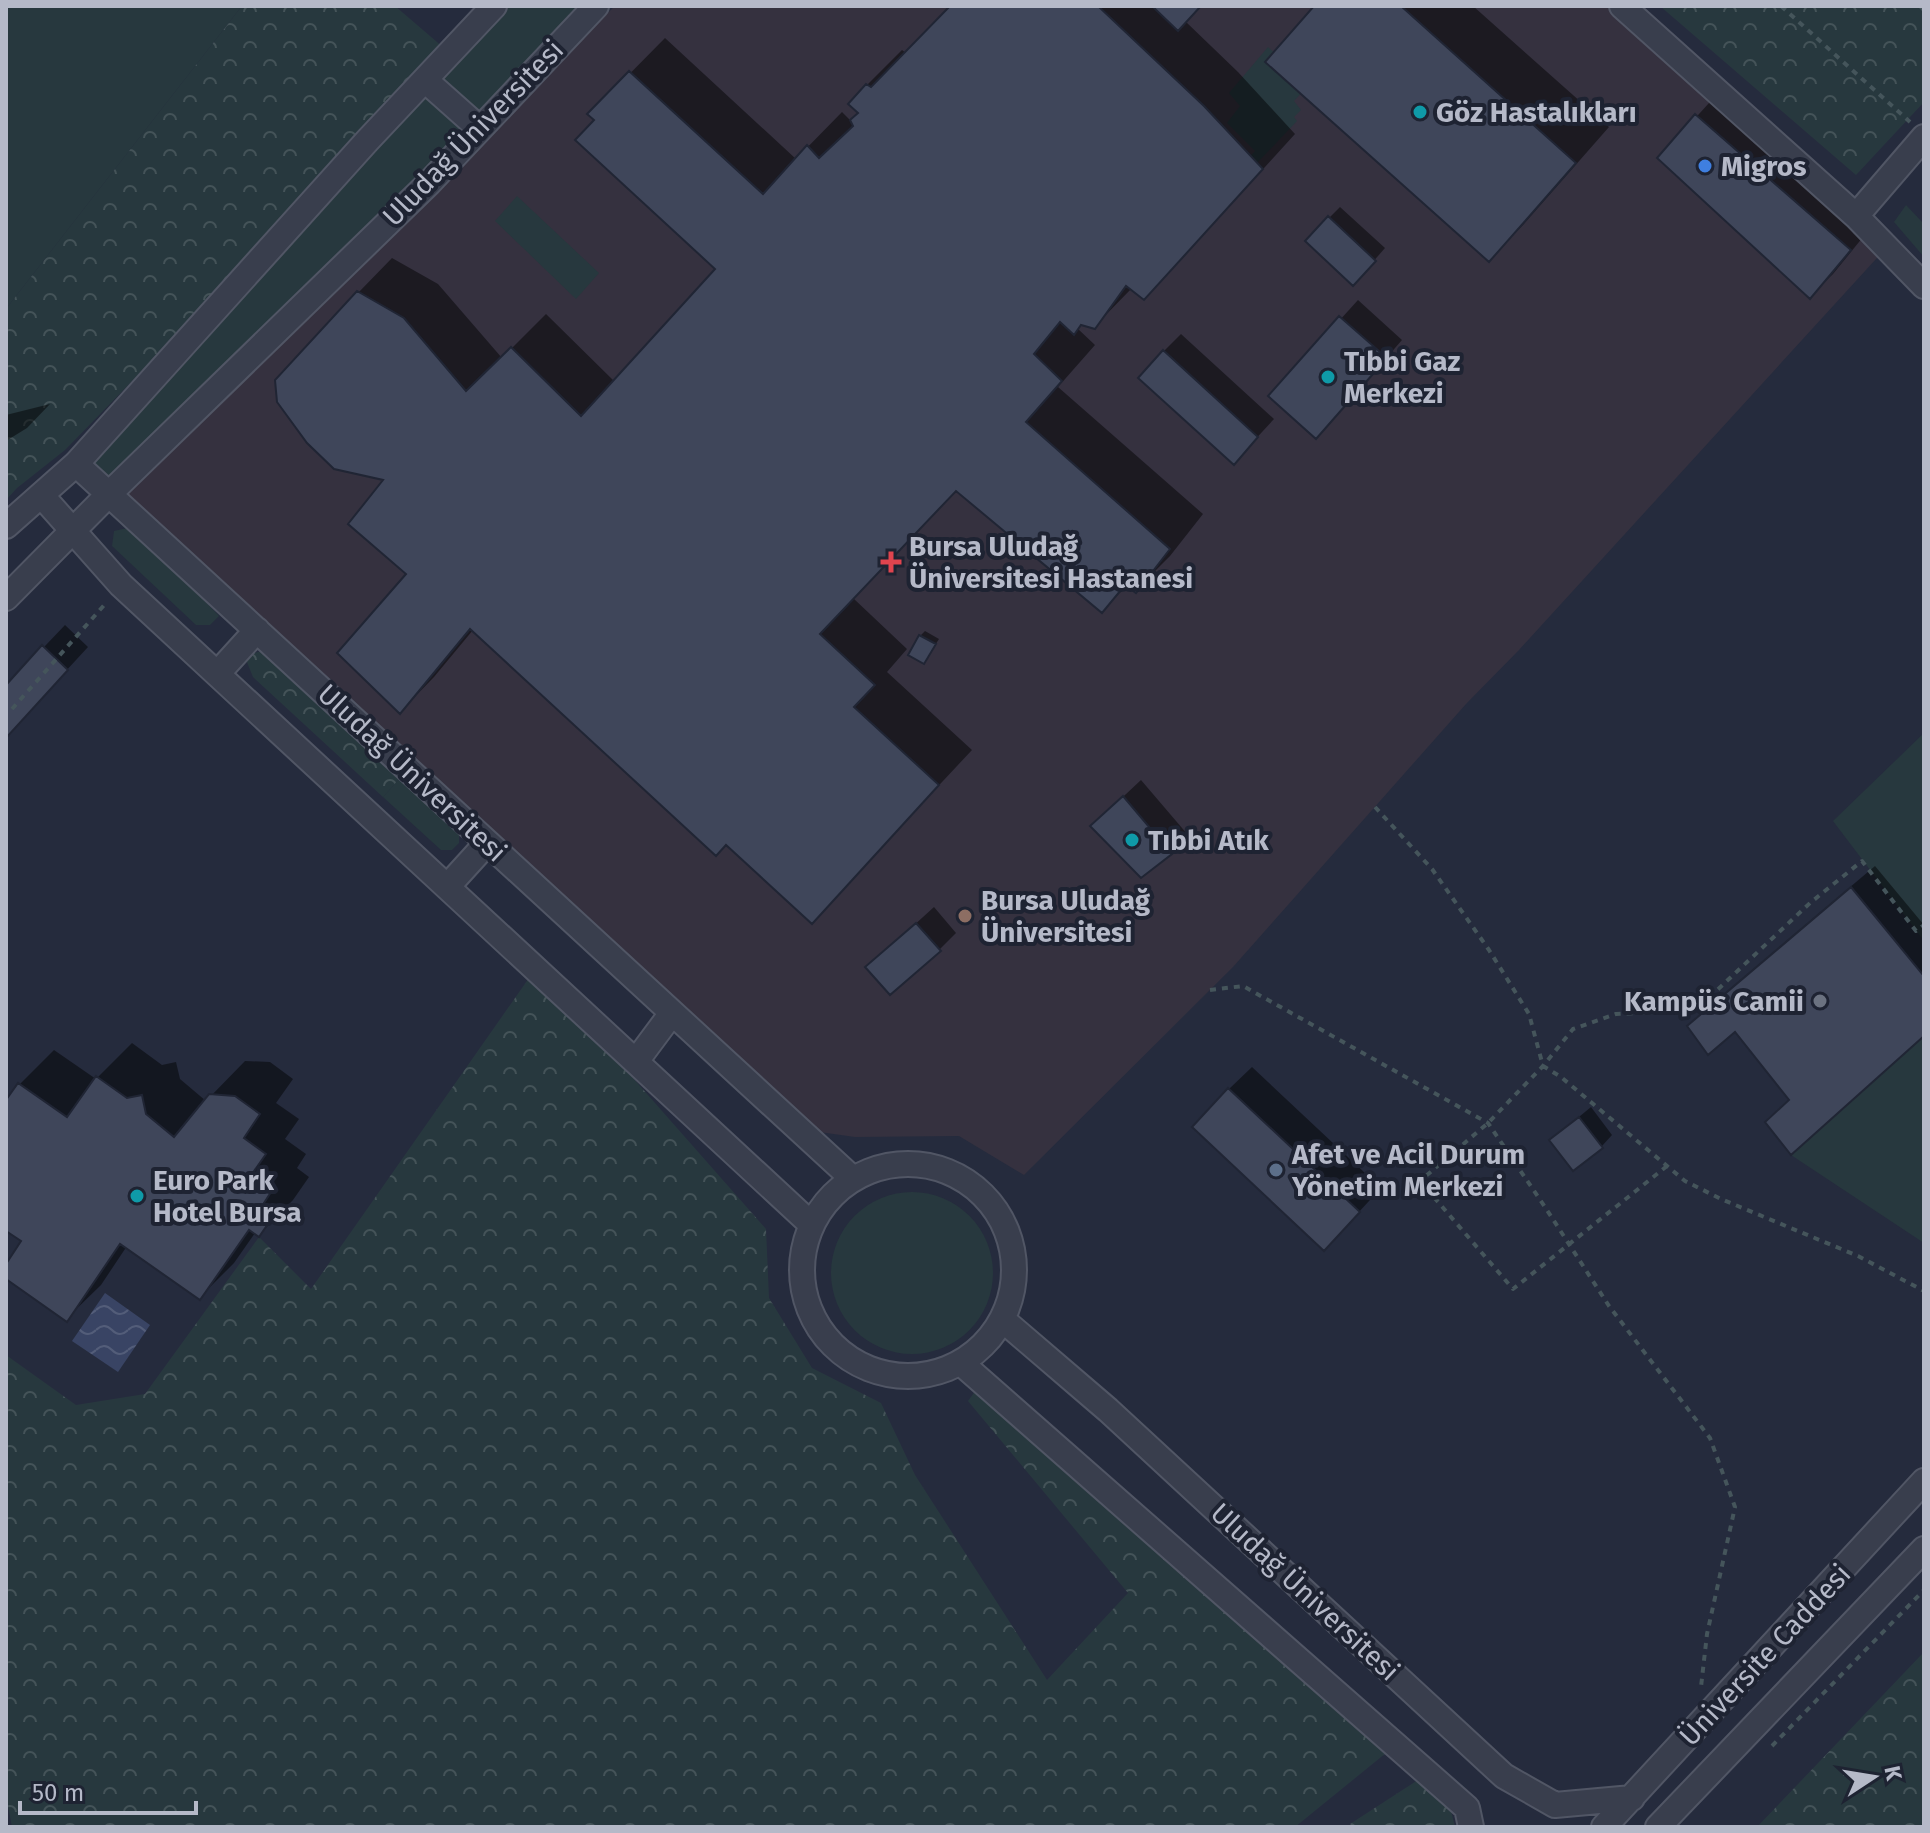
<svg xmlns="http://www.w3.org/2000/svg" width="1930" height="1833" font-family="'Fira Sans',sans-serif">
	<defs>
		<pattern id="forest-crowns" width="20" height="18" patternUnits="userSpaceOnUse" patternTransform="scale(2)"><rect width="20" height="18" fill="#27383e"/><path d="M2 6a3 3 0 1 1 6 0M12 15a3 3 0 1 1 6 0" fill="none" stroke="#445358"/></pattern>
		<pattern id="water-waves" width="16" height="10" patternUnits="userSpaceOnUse" patternTransform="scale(2)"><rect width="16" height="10" fill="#394464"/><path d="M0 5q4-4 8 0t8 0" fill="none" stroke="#535d79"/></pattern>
	</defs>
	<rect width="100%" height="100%" fill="#252b3d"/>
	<path fill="#35313f" d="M615,6h1006l266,241 -368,403 -53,54 -233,263 -209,208 -65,-39 -104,1 -57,-8 -689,-635 234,-230z"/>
	<path fill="#27383e" d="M6,6h236l-236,303z
		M494,6h102l-487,488 -18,-33z
		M1268,47l41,38 -15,16 7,9 -7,7 3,4 -153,161 -9,-5 120,-126 -28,-28 13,-17 -11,-13z
		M517,196l82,77 -23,26 -81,-78z
		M1906,205l18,19v33l-30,-35z
		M127,528l58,52 34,36 -9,9h-14l-84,-79 2,-15z
		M1924,733v208l-91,-120z
		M400,778l59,57v8l-7,7h-11l-58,-53z
		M1924,1036v207l-133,-88z
		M831 1273a81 81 0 1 1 162 0a81 81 0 1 1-162 0Z"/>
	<path fill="url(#forest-crowns)" d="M242,6h153l56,48 -386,396 -48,38 -11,12v-191z
		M1660,6h264v96l-68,73z
		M267,650l133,128 -17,19 -130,-120 -6,-15 2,-8z
		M536,968l230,261 3,69 43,70 69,35 34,72 132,205 81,-87 -160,-192 8,-11 410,363 -91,74h-1283l-6,-32v-440l70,50 69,-11 114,-157 52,52z
		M1924,1652v175h-167z
		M1421,1778l28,25 6,24h-102l-3,-3z"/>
	<path fill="url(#water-waves)" d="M105,1293l45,32 -32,47 -46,-31z"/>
	<path fill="#0007" d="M953,6h247l-15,15 53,51 57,62 -117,129 -46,25 -38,39 -12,-4 -5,5 18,17 -37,42 145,127 -33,42 -34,34 -8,-5 -26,25 -145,-121 -104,109 54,51 -20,23 85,78 -160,171 -85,-79 -254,-212 -39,47 -34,35 9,-138 -23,-95 -28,-186 34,-35 46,26 64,74 44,-44 69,68 103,-113 -128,-155 75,-76 131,121 46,-47 9,9 9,-9 7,-27 35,-35 4,3z
		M1316,6h157l136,121 -86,98 -34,34z
		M1719,92l153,134 -39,48 -23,22 -151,-138z
		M1340,207l45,41 -21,24 -35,-54z
		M1358,300l44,40 -69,79 -62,-23z
		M1181,334l93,85 -24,26 -86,-94z
		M50,404l-23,24 -21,13v-26z
		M65,625l23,22 -82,89v-49z
		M925,631l14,8 -15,23 -4,-26z
		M1141,780l47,55 -47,41 -31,-67z
		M1875,866l49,59v109l-235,-7 23,-23z
		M934,907l22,26 -17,17 -71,17z
		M132,1043l30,22 14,-3 4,17 26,22 39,-40 25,1 23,17 -17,24 23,16 -14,20 21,15 -9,14 12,9 -16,23 -34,35 -4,-2 -21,30 -34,34 -73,-51 -26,39 -35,34 -60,-42v-10l18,-26 -18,-13v-125l14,-19 34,-34 42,29z
		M1252,1067l129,121 -35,38 -117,-137z
		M1591,1107l21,28 -10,11 -51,-6z"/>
	<path fill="#3f465a" stroke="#202534" stroke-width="2" d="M950,6h148l106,100 59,63 -119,131 -18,-14 -31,43 -14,-4 -7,10 -14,-13 -26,32 28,27 -36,41 144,127 -34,44 -11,-8 -23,28 -146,-122 -136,143 55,51 -21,22 85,78 -127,139 -86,-79 -10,11 -246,-227 -70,85 -63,-61 69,-79 -58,-50 35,-44 -49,-11 -27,-26 -30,-41 -2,-22 82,-89 47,27 62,73 45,-44 70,69 134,-147 -140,-129 19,-20 -7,-6 42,-43 134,123 44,-49 12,13 34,-32 -3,-6 8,-7 -10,-9 18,-20 5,3z
		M1152,6h49l-23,25z
		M1314,6h87l175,157 -87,99 -224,-200z
		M1695,114l156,136 -41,49 -153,-141z
		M1328,216l48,45 -23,25 -48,-45z
		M1339,316l48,42 -71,81 -48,-43z
		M1163,350l95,87 -24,28 -96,-87z
		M919,635l17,9 -12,20 -16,-9z
		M42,645l26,25 -62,68v-53z
		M1123,796l49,58 -31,24 -51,-52z
		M1851,887l73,89v60l-133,119 -26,-33 24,-22 -54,-68 -27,23 -21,-29z
		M916,923l25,28 -51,44 -25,-28z
		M96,1076l31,22 15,-3 4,19 28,23 35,-43 26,2 25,18 -16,24 22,16 -14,20 21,15 -9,14 12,9 -17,25 -10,-7 -49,70 -80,-56 -53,78 -61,-43v-15l15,-23 -15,-10v-131l12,-17 49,34z
		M1228,1088l132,124 -36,39 -132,-124z
		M1579,1117l24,31 -30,23 -24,-31z"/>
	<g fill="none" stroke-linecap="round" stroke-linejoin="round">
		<g stroke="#515665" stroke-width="28">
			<path id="minor" d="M1622,6l234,210 68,70
				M425,80l54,48
				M1856,216l68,-79
				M76,464l777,715
				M42,496l79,89 691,640
				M6,526l70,-62 291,-323 127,-135
				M6,598l103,-104 320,-311 167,-177
				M217,674l40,-44
				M447,887l40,-44
				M637,1060l35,-47
				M802 1270a106 106 0 1 1 212 0a106 106 0 1 1-212 0Z
				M1003,1320l105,90 396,366 51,29 77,-7
				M961,1363l506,445 4,19
				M1604,1827l320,-346
				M1658,1827l266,-278"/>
		</g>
		<path stroke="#45555b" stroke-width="4" stroke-dasharray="6 6" stroke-linecap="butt" d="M1781,6l129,116
			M1920,6l4,4
			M12,709l94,-106
			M1375,807l57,62 57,81 40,64 14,52 18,11 124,104 36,18 137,57 66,35
			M1210,990l33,-4 245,137 57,84 64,99 101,132 25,69 -28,127 -6,53
			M1667,1166l-154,123 -93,-108 68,-58 55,-57 30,-37 43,-15 42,-2 56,-19 96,-90 52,-42 54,70 8,-6
			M1772,1746l152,-156"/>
		<use href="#minor" stroke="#393e4d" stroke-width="24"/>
	</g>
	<g fill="#0f9aa8" stroke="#1e2332" stroke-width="3">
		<circle cx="1420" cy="112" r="8"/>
		<circle cx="1328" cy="377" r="8"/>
		<circle cx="1132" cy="840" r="8"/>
		<circle cx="137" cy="1196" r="8"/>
	</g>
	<circle fill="#3f7fe0" stroke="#1e2332" stroke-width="3" cx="1705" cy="166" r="8"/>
	<path fill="#e0444e" stroke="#1e2332" stroke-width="3" d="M887 550h8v8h8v8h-8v8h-8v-8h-8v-8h8z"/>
	<circle fill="#8d6e63" stroke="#1e2332" stroke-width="3" cx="965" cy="916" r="8"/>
	<circle fill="#6b7280" stroke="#1e2332" stroke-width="3" cx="1820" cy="1001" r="8"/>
	<circle fill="#5c6f8a" stroke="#1e2332" stroke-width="3" cx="1276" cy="1170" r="8"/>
	<g text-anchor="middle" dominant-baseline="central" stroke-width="8" stroke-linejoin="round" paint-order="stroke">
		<g font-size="28" font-weight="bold" fill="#b5b9c8" stroke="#1e2332" text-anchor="start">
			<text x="1436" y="112">Göz Hastalıkları</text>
			<text x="1721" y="166">Migros</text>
			<text x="1344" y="361">Tıbbi Gaz<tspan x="1344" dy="32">Merkezi</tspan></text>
			<text x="909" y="546">Bursa Uludağ<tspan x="909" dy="32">Üniversitesi Hastanesi</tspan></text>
			<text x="1148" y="840">Tıbbi Atık</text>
			<text x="981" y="900">Bursa Uludağ<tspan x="981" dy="32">Üniversitesi</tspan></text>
			<text x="1804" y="1001" text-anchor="end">Kampüs Camii</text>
			<text x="1292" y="1154">Afet ve Acil Durum<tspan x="1292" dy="32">Yönetim Merkezi</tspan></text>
			<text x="153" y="1180">Euro Park<tspan x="153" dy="32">Hotel Bursa</tspan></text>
		</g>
		<g font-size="28" fill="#b5b9c8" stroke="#1e2332">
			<text transform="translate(473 133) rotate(-46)">Uludağ Üniversitesi</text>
			<text transform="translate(412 773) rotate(43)">Uludağ Üniversitesi</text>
			<text transform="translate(1305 1592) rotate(43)">Uludağ Üniversitesi</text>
			<text transform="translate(1765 1655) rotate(-47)">Üniversite Caddesi</text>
		</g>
	</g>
	<rect width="1930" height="1833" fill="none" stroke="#b5b9c8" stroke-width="16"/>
	<g transform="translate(1874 1777) rotate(78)" stroke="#1e2332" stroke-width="6" paint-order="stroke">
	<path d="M0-6L14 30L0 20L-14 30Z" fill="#b5b9c8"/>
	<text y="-12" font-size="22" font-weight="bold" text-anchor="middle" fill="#b5b9c8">K</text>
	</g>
	<path d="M20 1801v12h176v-12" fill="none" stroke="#b5b9c8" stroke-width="4"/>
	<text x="32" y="1801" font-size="24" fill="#b5b9c8" stroke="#1e2332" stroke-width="6" paint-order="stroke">50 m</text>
</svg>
